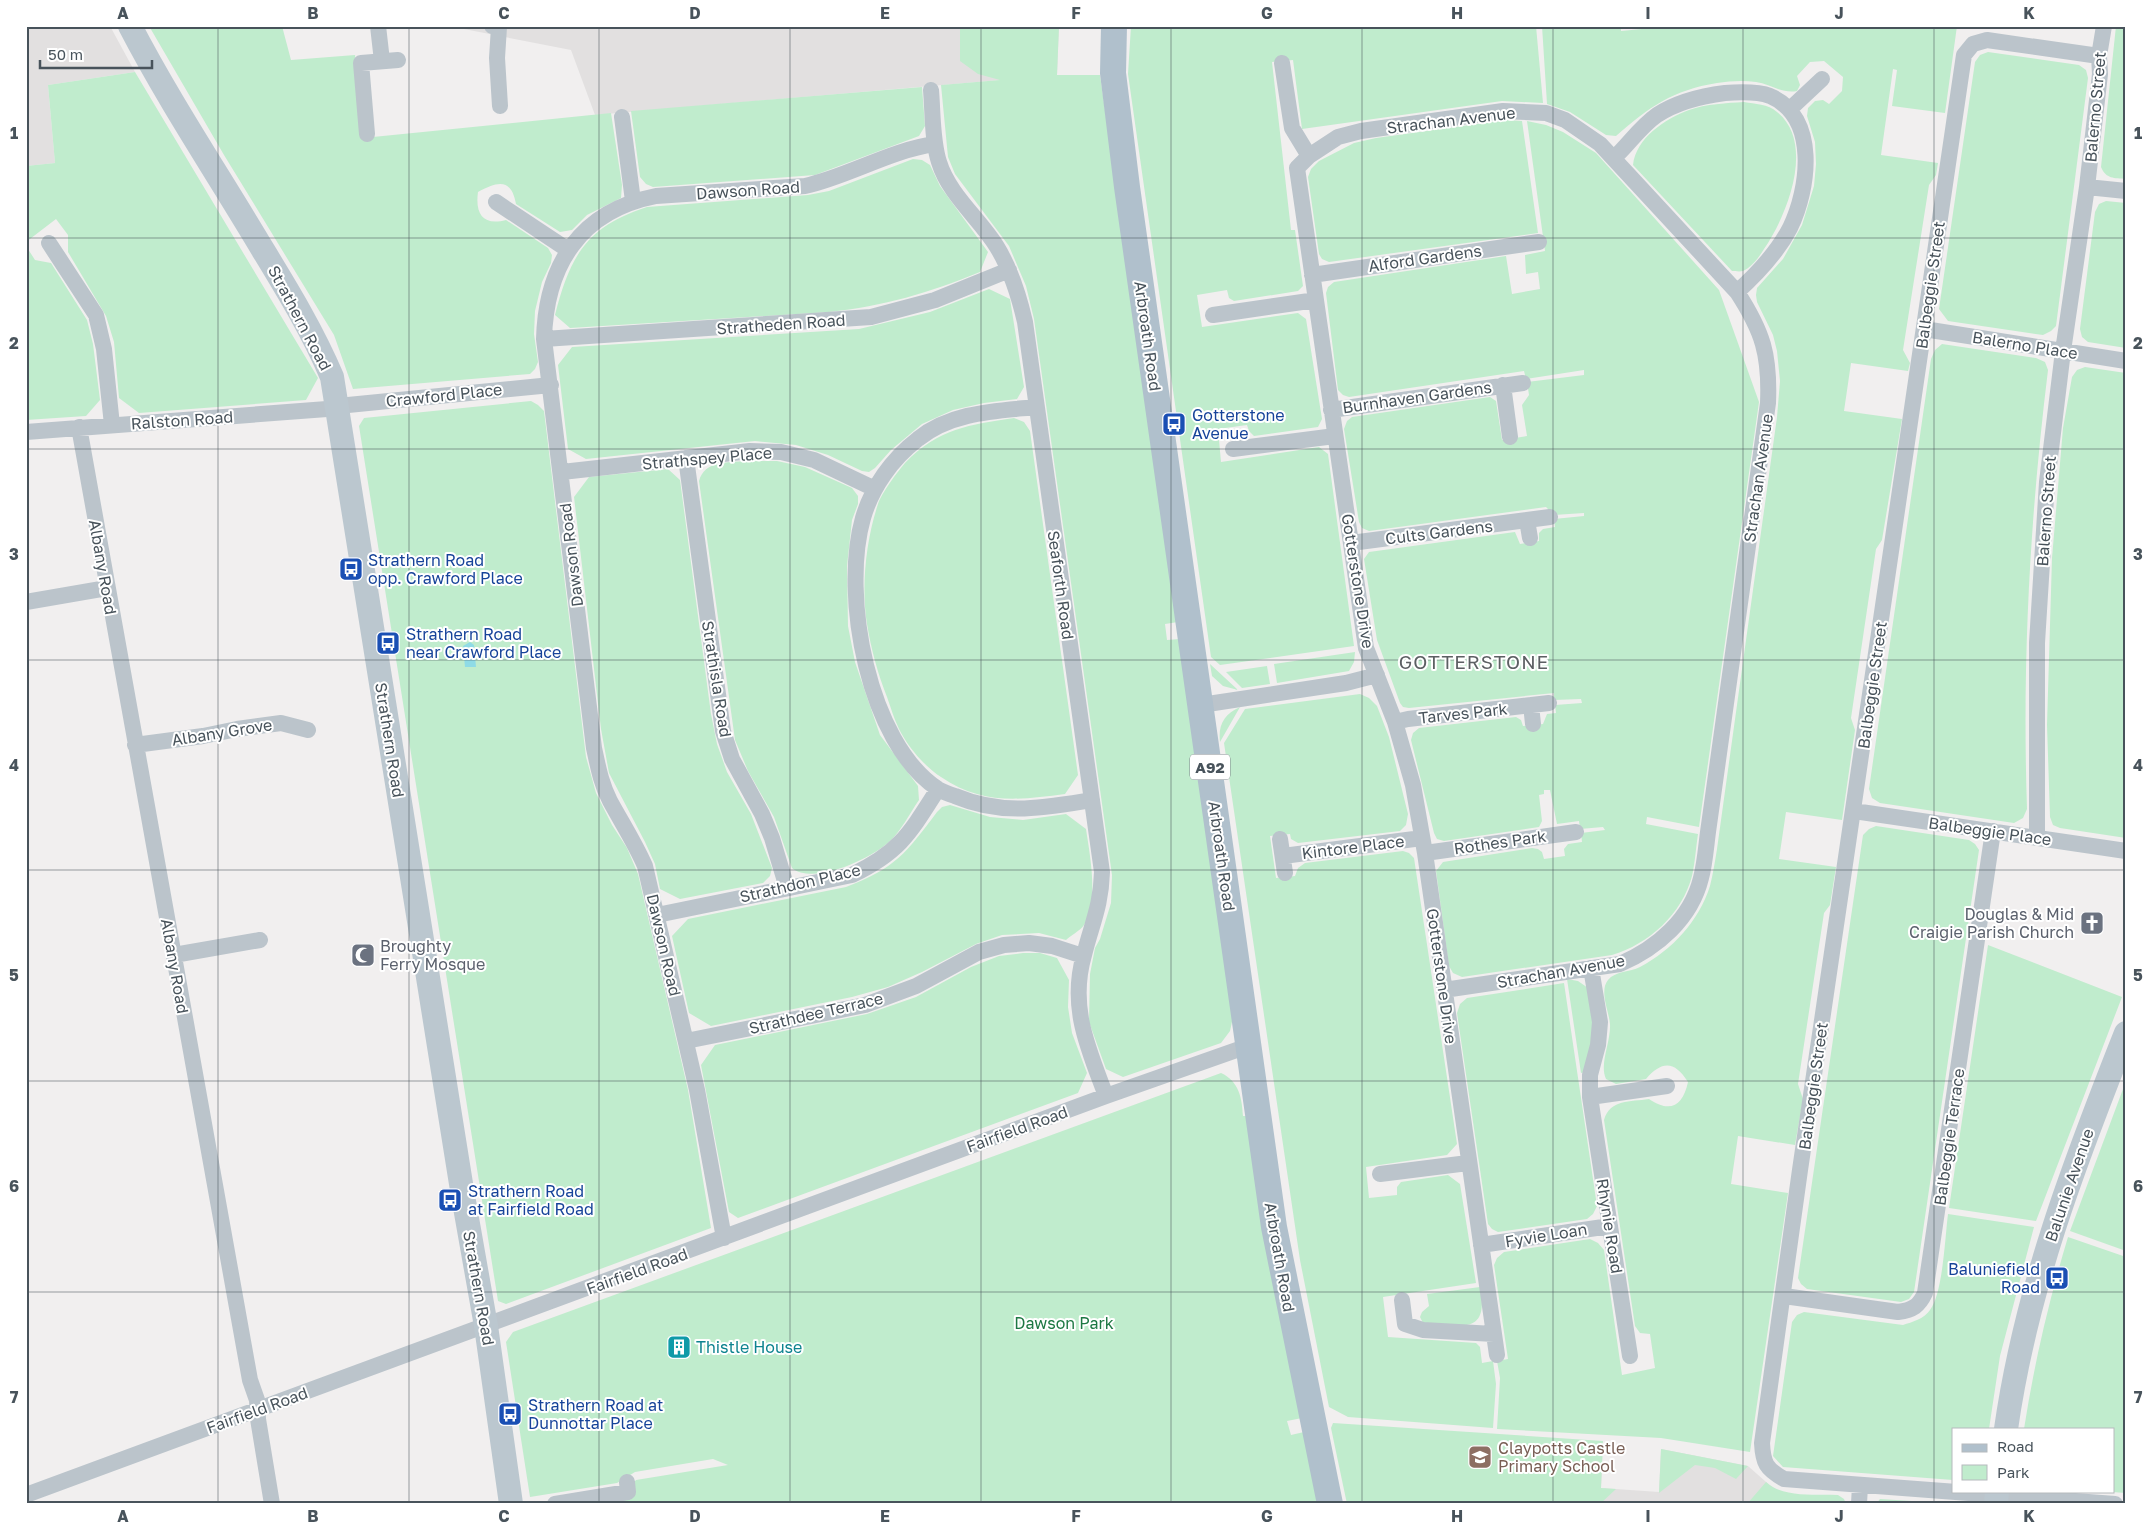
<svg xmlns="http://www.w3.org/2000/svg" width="2152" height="1530" font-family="'Golos Text',sans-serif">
	<rect width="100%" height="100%" fill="#f1efef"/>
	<path fill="#e2e0e0" d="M26,26h84l25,46 -87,13 7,78 -29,3z
		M459,26h600l-2,49 -462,40 -24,-65 -107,-21z
		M1603,1441l-2,47 58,4 2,-43 87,17 26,23 -1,15h-405z"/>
	<path fill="#c0eccd" d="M149,26h133l9,34 64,-5 8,83 248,-25 11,72 -1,13 -34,17 -15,15 -12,2 -44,-28c-5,-27 -19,-22 -38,-12 -3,22 5,34 28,28l42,28 4,7 -1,8 -9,19 -7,29 -1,23 4,28 -3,7 -5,5 -177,15 -19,-54 -110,-180z
		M960,26h99l-2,49h43l78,547 -13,2 2,16 13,-1 53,378 -3,14 -9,12 -98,34 -17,-8 -17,-47 1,-48 5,-26 5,-9 11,-36 1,-28 -78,-556 -8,-33 -17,-40 -54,-72 -7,-17 -7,-72 59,-5 -22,-6 -18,-13z
		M1131,26h405l7,77 -41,-2 -200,28 -9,-69 -21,2 19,168h4l8,56 -5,5 -64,10 -5,-3 -2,-8 -30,5 5,32 96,-14 8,6 16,100 -4,8 -64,9 -5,-5 -2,-6 -29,4 3,33 98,-15 9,7 26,192 -134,19 -9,-8 -83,-583z
		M1542,26h79v5l52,-5h284l-12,87 -53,-7 5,-36 -4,-1 -12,86 57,8 -2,12 -7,10 -26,165 7,13 -2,8 -57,-8 -7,48 58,8 -20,121 -6,9 -25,169 4,12 -13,90 -56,-8 -7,47 57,8 -6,38 -6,8 -26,171 5,15 -8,46 -57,-9 -7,48 57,9 -38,259 -89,-14 -164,-9 3,-51 -3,-17 11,-2 -14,-94 3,-7 7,-6 86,-13 8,4 6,7 18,125 33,-7 -5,-34 -10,-1 -5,-7 -31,-206c6,-21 26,-18 45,-21 22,15 34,6 39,-17 -13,-21 -26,-22 -42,-3l-30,5 -10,-5c-7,-15 5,-37 4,-55 -1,-13 -11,-33 -2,-44 7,-9 22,-8 32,-13 32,-17 59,-46 70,-81 3,-12 5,-25 7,-37l60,-432 3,-36 -3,-30 -4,-16 -16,-33 -1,-7 1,-7 26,-29 19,-34 12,-39 2,-22 -1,-22 -8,-26 1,-8 7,-7 8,-1 6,4 13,-13 1,-14 -19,-16 -14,1 -13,14 3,9 -3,6c-15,3 -27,-7 -41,-9 -13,-2 -26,-1 -39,1 -44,7 -68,24 -101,53l-10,-1 -36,-23 -23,-8z
		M2116,26h10v153c-12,-1 -20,0 -25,-12z
		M1988,52l91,13 7,5 2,8 -32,248 -5,5 -8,4 -95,-14 -9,-12 36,-247 5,-7z
		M135,72l183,306 -12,22 -167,13 -20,-15 -5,-56 -8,-26 -38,-64v-17l-12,-16 -30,23v-76l29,-3 -7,-78z
		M922,87l3,39 -6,10 -104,39 -162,12 -7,-3 -6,-7 -9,-66z
		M1744,102c11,2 24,2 33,10 39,31 10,104 -13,137 -4,7 -13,19 -21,22 -4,1 -8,0 -11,0l-99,-106c3,-27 32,-46 56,-55 17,-6 38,-7 55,-8z
		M1506,120l16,1 16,112 -209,29 -7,-3 -3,-5 -11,-77 3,-8 8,-8 35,-18 22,-5z
		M1527,121l19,4 17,7 33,21 123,137 40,112 -60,425 -52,-10 -1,7 52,10c-2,13 -3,29 -6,42 -10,38 -43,68 -80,79l-150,22 -9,-4 -4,-7 -13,-95 7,-9 89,-14 6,1 4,3 2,7 21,-3 -1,-7 4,-5 14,-2 -1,-9 24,-3 -2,-3 -23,2 -1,-8 -22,3 -7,-34h-6v4l-5,1 3,26 -3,6 -95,14 -7,-2 -3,-6 -23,-93 2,-7 6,-5 97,-11 5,3 2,6 20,-2 4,-10 9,-1 -1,-8 27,-2 -1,-4 -27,1v-7l-145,15 -6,-1 -3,-4 -23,-63 -13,-81 5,-7 146,-20 5,12 19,-3v-8l4,-4 12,-2 -1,-8 30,-3v-3l-30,2 -8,-8 -177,24 -7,-3 -3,-6 -15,-93 3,-8 5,-4 138,-20 6,4 6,39 25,-4 -5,-31 7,-10 -2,-13 57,-7v-5l-58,9 -2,-8 -175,26 -6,-2 -5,-5 -12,-97 2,-6 6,-5 172,-26 6,38 28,-5 -2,-17 -12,2 -1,-19 20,-4z
		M913,159l9,1 8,5 10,21 48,66 -8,20c-51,21 -96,34 -151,40l-259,16 -15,-13c15,-59 31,-88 92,-108l161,-12 21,-4z
		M2106,201l20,2v145l-38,-6 -6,-5 -2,-8 15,-117 4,-8z
		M26,246l9,14 16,3 36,57 6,24 7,56 -14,16 -60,4z
		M989,289l21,10 14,88 -7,12 -33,4 -31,7 -31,14 -31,26 -16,18 -6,4 -7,-1 -34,-16 -32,-10 -41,-4 -169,18 -18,-10 -10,-84 14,-18 287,-18 71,-17z
		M1942,344l94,14 9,4 3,8c-18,146 -26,292 -21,439l-4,9 -9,5 -134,-20 -8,-5 -3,-9 62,-430 4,-9z
		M2085,367l41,6v465l-66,-10 -7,-3 -3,-8 -3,-92 5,-167 11,-130 9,-51 5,-7z
		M531,401l7,4 6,6 42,346 10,36 16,32 15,23 11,26 50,216 23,138 -205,76 -8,-3 -139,-875 5,-8z
		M1014,418l10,4 6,9 48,344 -13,19c-46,6 -83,11 -124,-17 -16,-10 -33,-30 -42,-48 -5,-10 -8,-21 -12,-32 -9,-23 -16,-48 -20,-73 -6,-38 -1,-84 11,-120 3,-10 20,-33 27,-41 34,-35 64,-38 109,-45z
		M746,461h31l28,6 47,21 6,8v8l-6,16 -5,46 1,60 7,36 25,73 38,51 1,14c-9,13 -18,31 -29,41 -18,17 -76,45 -98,27l-18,-51 -26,-46 -13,-31 -36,-259c6,-21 28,-18 47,-20z
		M668,469l12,11 31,234 6,30 10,28 24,42 21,54 -2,8 -7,7 -83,16 -20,-10 -5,-25 -10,-22 -36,-69 -8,-44 -27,-232 15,-20z
		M1355,652l-1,10 -5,9 -72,12 -3,-19z
		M1210,664l28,26 -15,-4 -11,-10z
		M1267,666l3,18 -28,4 -16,-16z
		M1360,694l9,4 8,8 12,31 19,77 -2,11 -6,6 -102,12 -7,-4 -1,-5 -20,2 6,42 19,-2 3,-8 7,-5 98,-12 6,2 5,5 43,286 -10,11 -81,12 3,31 28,-3v-8l4,-5 47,-7 12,9 16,99 -93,14 5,40 88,6 4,4 2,16 11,-2 3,23 -3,44 -145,-11 -19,-10 -29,-147 -76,-517 21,-34z
		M1240,707l-20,35c-2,-17 4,-28 20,-35z
		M950,805l40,12 33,3 43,-6 20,15c4,27 13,72 -2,96 -4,6 -13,10 -18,15l-27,-7 -37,2 -26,9 -54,28 -34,15 -36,10 -141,29 -22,-13 -17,-77 16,-17 158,-32c50,-19 60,-34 91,-75l5,-5z
		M1876,826l93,14 6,4 4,6 -65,442 -5,7 -8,3 -94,-13 -6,-5 -3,-6 65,-443 6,-6z
		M1988,945l134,52 -86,224 -87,-13z
		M1023,953h17l17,5 12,22 -1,27 4,26 15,40 -9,20 -340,125 -9,-6 -28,-147 14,-20 152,-31 49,-17 55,-30 28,-11z
		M1567,979l11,2 10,7 6,43 -9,41 -4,1z
		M1564,983l33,223 -4,8 -6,5 -89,13 -6,-3 -4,-5 -31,-211 3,-9 7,-6z
		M1221,1073c18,8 21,25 22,43h4l55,302 -15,3 4,14 13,-3 16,72h-709l5,-1 20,-23 92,-15 -15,-6 -78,13 -18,11 -87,14 -24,-155 7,-10z
		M2126,1081v170l-56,-20z
		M1948,1214l86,13 -34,129 -11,73h-36v51l-170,-13 -10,-11 19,-134 5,-7 7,-3 99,13c9,-3 21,-6 27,-15 13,-17 15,-73 18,-96z
		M2068,1237l58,20v236l-28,-2h15v-62h-89c10,-65 25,-129 44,-192z
		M1480,1287c10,50 -21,38 -57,36l-3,-6 2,-5 7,-6 -2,-12z
		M1333,1423l270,18 -2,47 15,1 -16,15h-253l-16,-76z
		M1661,1449l87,17 -12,13 -21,-11 -20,-3 -36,28z
		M1766,1482c17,16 50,12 72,13l6,4 2,5h-80l-4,-3 -3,3h-12z
		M1880,1499l79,5h-83z"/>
	<path fill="#8fdbe6" d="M470,642l4,3 2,22h-11l-2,-21z"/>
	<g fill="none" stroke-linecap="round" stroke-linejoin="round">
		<path stroke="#bbc4cb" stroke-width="16" d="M378,26l4,35
			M492,26l7,1 -2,31 3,48
			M2099,56l-112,-16 -14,4 -9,11 -164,1115 -38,273c1,20 4,26 22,36l331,25
			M1282,63l10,65 17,28 -12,12 69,480 29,74 18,63 12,68 72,502
			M931,90c2,24 1,50 8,72 10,33 41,57 58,85 14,23 22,49 28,75l77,550c-1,34 -10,51 -18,83 -15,52 4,93 22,141
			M1790,109l32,-30
			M622,117l11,84
			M367,134l-6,-71 37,-3
			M1309,156l29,-19 23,-6 142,-20 43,2 19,7 35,24 137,148c26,40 33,63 31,111l-60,429c-2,15 -3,31 -7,46 -10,41 -44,70 -81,86l-176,26
			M1614,158c15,-14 26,-31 43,-43 20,-13 44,-19 68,-22 14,-1 32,-2 45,3 49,21 39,93 20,132 -13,25 -32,45 -53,64
			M2087,187l39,4
			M496,202l72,48
			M49,243l47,72 8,34 8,76
			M1312,275l227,-33
			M1213,315l103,-15
			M1924,329l202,32
			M544,339l327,-22 64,-17 74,-30
			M1503,385l7,52
			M1036,407c-40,4 -85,5 -118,32 -26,20 -46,48 -55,79 -22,77 5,225 75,271 5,3 11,5 17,7 48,20 87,12 137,4
			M1331,410l192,-27
			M79,427l171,953 7,20 1,19 14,85
			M26,432l301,-23 21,-4 203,-20
			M1233,449l102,-13
			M686,458l37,273 9,28 30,55 10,24 15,50
			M562,472l188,-21 31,1 33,8 61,29
			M1527,520l3,18
			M1351,543l199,-26
			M26,602l81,-14
			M1201,705l145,-22 31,-8
			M1531,705l2,19
			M1395,722l13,-3 141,-16
			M135,745l68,-9 34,-7 44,-6 27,7
			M1854,811l272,40
			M2037,838v-195l10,-161 16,-131 24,-164 13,-113 -1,-18 5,-30
			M1280,839l5,34
			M1425,853l151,-21
			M1283,856l139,-18
			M657,915l195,-40c48,-23 58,-42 86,-86
			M174,955l86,-15
			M1591,968l9,54 -2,23 -8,30v22l40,259
			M686,1041l179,-36 51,-19 63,-34 25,-7 25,-2 23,3 31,10
			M1590,1097l77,-11
			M1380,1174l88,-11
			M724,1238l-27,-148 -52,-224c-10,-23 -23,-43 -35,-65 -9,-17 -12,-35 -16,-53l-50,-409c2,-74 36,-128 112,-143l149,-10c44,-10 86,-36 130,-42
			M1481,1245l129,-19
			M1784,1296l114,16c15,-2 21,-6 27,-19l68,-462
			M1402,1300l3,24 18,6 71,4
			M26,1495l1080,-399 142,-50
			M555,1504l73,-12 -1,-10
			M1859,1504l1,-19"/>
		<path stroke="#bbc7cf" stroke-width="24" d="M130,26c40,77 89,150 133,224 25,41 50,82 69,127l130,813 24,136 25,178
			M2006,1429c20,-140 68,-265 120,-396
			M1996,1504l1,-13"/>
		<path stroke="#b0c0cc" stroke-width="26" d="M1114,26l-1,47 14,114 147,1040 56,277"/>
	</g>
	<path fill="none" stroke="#48535b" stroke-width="1" stroke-opacity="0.55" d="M218,26v1478M409,26v1478M599,26v1478M790,26v1478M981,26v1478M1171,26v1478M1362,26v1478M1553,26v1478M1743,26v1478M1934,26v1478M26,238h2100M26,449h2100M26,660h2100M26,870h2100M26,1081h2100M26,1292h2100"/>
	<defs>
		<g id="bus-square" transform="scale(1.25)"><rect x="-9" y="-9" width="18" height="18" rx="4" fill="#1a4fb4" stroke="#fff"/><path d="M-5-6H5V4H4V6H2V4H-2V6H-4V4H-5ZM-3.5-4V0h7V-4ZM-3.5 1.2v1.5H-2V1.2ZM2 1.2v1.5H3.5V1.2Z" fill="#fff"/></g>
		<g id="church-square" transform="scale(1.25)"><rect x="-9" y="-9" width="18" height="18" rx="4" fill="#6b7280" stroke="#fff"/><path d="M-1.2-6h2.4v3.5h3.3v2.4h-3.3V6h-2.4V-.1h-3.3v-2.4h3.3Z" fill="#fff"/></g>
		<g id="mosque-square" transform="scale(1.25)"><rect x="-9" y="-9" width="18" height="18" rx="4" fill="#6b7280" stroke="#fff"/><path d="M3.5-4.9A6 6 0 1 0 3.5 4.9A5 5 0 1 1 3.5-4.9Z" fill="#fff"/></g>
		<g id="building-square" transform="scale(1.25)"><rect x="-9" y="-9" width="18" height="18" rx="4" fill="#0f9aa8" stroke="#fff"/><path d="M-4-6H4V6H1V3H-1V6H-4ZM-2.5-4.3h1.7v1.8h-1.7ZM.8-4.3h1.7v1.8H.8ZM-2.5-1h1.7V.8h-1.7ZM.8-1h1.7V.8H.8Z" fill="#fff"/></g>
		<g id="school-square" transform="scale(1.25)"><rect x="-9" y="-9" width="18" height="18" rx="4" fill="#8d6e63" stroke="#fff"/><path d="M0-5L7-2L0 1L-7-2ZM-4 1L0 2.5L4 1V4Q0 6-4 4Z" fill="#fff"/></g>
	</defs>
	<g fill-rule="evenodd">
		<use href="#bus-square" x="1174" y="424"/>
		<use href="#bus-square" x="351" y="569"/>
		<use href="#bus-square" x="388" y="643"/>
		<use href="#church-square" x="2092" y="923"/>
		<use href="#mosque-square" x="363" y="955"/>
		<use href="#bus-square" x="450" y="1200"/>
		<use href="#bus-square" x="2057" y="1278"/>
		<use href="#building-square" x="679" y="1347"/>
		<use href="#bus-square" x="510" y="1414"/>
		<use href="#school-square" x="1480" y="1457"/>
	</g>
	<g text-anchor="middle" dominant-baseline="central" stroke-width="4" stroke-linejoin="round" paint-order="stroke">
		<rect fill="#fff" stroke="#7f878c" stroke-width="1" x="1190" y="754.5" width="40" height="25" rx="4"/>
		<g font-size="15" font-weight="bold" fill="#48535b">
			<text x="1210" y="767">A92</text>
		</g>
		<g font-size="16" fill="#48535b" stroke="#fff">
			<text transform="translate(2095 107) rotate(-85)">Balerno Street</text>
			<text transform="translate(1451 120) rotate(-7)">Strachan Avenue</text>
			<text transform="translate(748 190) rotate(-4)">Dawson Road</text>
			<text transform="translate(1425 258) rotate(-8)">Alford Gardens</text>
			<text transform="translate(1930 285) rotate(-82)">Balbeggie Street</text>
			<text transform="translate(300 318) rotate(62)">Strathern Road</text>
			<text transform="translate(781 324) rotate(-4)">Stratheden Road</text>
			<text transform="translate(1148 336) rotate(82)">Arbroath Road</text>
			<text transform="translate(2025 345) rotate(9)">Balerno Place</text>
			<text transform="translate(444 395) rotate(-6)">Crawford Place</text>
			<text transform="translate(1417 397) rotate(-8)">Burnhaven Gardens</text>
			<text transform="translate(182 420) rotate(-4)">Ralston Road</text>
			<text transform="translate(707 458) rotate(-5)">Strathspey Place</text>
			<text transform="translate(1758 478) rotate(-82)">Strachan Avenue</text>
			<text transform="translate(2046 511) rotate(-86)">Balerno Street</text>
			<text transform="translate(1439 532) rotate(-7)">Cults Gardens</text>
			<text transform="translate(571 555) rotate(-97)">Dawson Road</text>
			<text transform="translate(103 567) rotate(80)">Albany Road</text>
			<text transform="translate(1358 581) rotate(81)">Gotterstone Drive</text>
			<text transform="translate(1061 585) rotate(82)">Seaforth Road</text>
			<text transform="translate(717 679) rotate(81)">Strathisla Road</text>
			<text transform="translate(1872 685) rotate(-82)">Balbeggie Street</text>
			<text transform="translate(1463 713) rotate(-6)">Tarves Park</text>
			<text transform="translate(222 732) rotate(-9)">Albany Grove</text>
			<text transform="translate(390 740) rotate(81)">Strathern Road</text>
			<text transform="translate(1990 831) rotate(8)">Balbeggie Place</text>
			<text transform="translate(1500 842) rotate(-8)">Rothes Park</text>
			<text transform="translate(1353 847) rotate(-7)">Kintore Place</text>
			<text transform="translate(1222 856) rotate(82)">Arbroath Road</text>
			<text transform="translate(800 883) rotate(-13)">Strathdon Place</text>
			<text transform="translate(664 945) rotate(77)">Dawson Road</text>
			<text transform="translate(175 966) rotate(80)">Albany Road</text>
			<text transform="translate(1561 971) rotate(-10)">Strachan Avenue</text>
			<text transform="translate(1442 976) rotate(82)">Gotterstone Drive</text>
			<text transform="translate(816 1013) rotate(-13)">Strathdee Terrace</text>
			<text transform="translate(1813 1086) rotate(-82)">Balbeggie Street</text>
			<text transform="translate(1017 1129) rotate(-20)">Fairfield Road</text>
			<text transform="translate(1949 1137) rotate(-82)">Balbeggie Terrace</text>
			<text transform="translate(2069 1185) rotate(-71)">Balunie Avenue</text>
			<text transform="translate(1610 1226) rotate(81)">Rhynie Road</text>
			<text transform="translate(1546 1235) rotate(-9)">Fyvie Loan</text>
			<text transform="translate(1280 1257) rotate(80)">Arbroath Road</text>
			<text transform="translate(637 1271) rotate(-20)">Fairfield Road</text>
			<text transform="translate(479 1288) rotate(80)">Strathern Road</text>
			<text transform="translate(257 1410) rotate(-20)">Fairfield Road</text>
		</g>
		<g font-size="16" fill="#164399" stroke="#fff" text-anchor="start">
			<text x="1192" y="415">Gotterstone<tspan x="1192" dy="18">Avenue</tspan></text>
			<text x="368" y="560">Strathern Road<tspan x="368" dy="18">opp. Crawford Place</tspan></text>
			<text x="406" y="634">Strathern Road<tspan x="406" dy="18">near Crawford Place</tspan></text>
			<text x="468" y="1191">Strathern Road<tspan x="468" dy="18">at Fairfield Road</tspan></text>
			<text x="2040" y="1269" text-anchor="end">Baluniefield<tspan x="2040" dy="18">Road</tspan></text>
			<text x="528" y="1405">Strathern Road at<tspan x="528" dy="18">Dunnottar Place</tspan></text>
		</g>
		<g font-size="16" fill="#5b616d" stroke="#fff" text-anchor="end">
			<text x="2074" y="914">Douglas &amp; Mid<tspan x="2074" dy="18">Craigie Parish Church</tspan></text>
			<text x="380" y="946" text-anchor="start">Broughty<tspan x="380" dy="18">Ferry Mosque</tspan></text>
		</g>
		<g font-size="16" fill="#1d7843" stroke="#fff">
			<text x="1064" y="1323">Dawson Park</text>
		</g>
		<g font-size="16" fill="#0d838f" stroke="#fff" text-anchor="start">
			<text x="696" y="1347">Thistle House</text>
		</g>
		<g font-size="16" fill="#785e54" stroke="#fff" text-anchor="start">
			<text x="1498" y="1448">Claypotts Castle<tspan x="1498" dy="18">Primary School</tspan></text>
		</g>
		<g font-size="19" letter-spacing="1" fill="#5c6063" stroke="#fff">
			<text x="1474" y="661">GOTTERSTONE</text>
		</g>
	</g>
	<rect width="2152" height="1530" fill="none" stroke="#ffffff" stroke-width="55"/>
	<rect x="1952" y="1428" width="162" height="65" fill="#ffffff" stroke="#b6babd"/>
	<rect x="1962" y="1444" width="25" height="8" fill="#b0c0cc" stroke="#b6babd"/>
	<text x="1997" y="1452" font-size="15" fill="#48535b">Road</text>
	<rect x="1962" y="1465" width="25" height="15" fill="#c0eccd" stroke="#b6babd"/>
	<text x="1997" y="1478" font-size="15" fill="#48535b">Park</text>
	<path d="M40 60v8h112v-8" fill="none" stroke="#48535b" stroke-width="2.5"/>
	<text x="48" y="60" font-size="15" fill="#48535b" stroke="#ffffff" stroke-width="4" paint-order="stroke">50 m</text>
	<rect x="28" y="28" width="2096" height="1474" fill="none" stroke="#48535b" stroke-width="2"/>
	<g font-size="16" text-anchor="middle" font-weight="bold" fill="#48535b">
		<text x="123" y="19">A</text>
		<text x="313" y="19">B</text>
		<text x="504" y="19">C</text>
		<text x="695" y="19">D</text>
		<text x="885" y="19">E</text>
		<text x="1076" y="19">F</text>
		<text x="1267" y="19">G</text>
		<text x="1457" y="19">H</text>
		<text x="1648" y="19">I</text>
		<text x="1839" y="19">J</text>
		<text x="2029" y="19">K</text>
		<text x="14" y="139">1</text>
		<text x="2138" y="139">1</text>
		<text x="14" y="349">2</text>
		<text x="2138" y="349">2</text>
		<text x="14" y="560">3</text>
		<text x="2138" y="560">3</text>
		<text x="14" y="771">4</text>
		<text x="2138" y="771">4</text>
		<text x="14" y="981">5</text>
		<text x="2138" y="981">5</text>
		<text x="14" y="1192">6</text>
		<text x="2138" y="1192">6</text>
		<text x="14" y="1403">7</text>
		<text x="2138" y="1403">7</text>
		<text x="123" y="1522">A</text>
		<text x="313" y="1522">B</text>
		<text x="504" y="1522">C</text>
		<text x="695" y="1522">D</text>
		<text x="885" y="1522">E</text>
		<text x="1076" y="1522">F</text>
		<text x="1267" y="1522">G</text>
		<text x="1457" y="1522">H</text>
		<text x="1648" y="1522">I</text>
		<text x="1839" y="1522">J</text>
		<text x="2029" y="1522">K</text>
	</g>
</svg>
